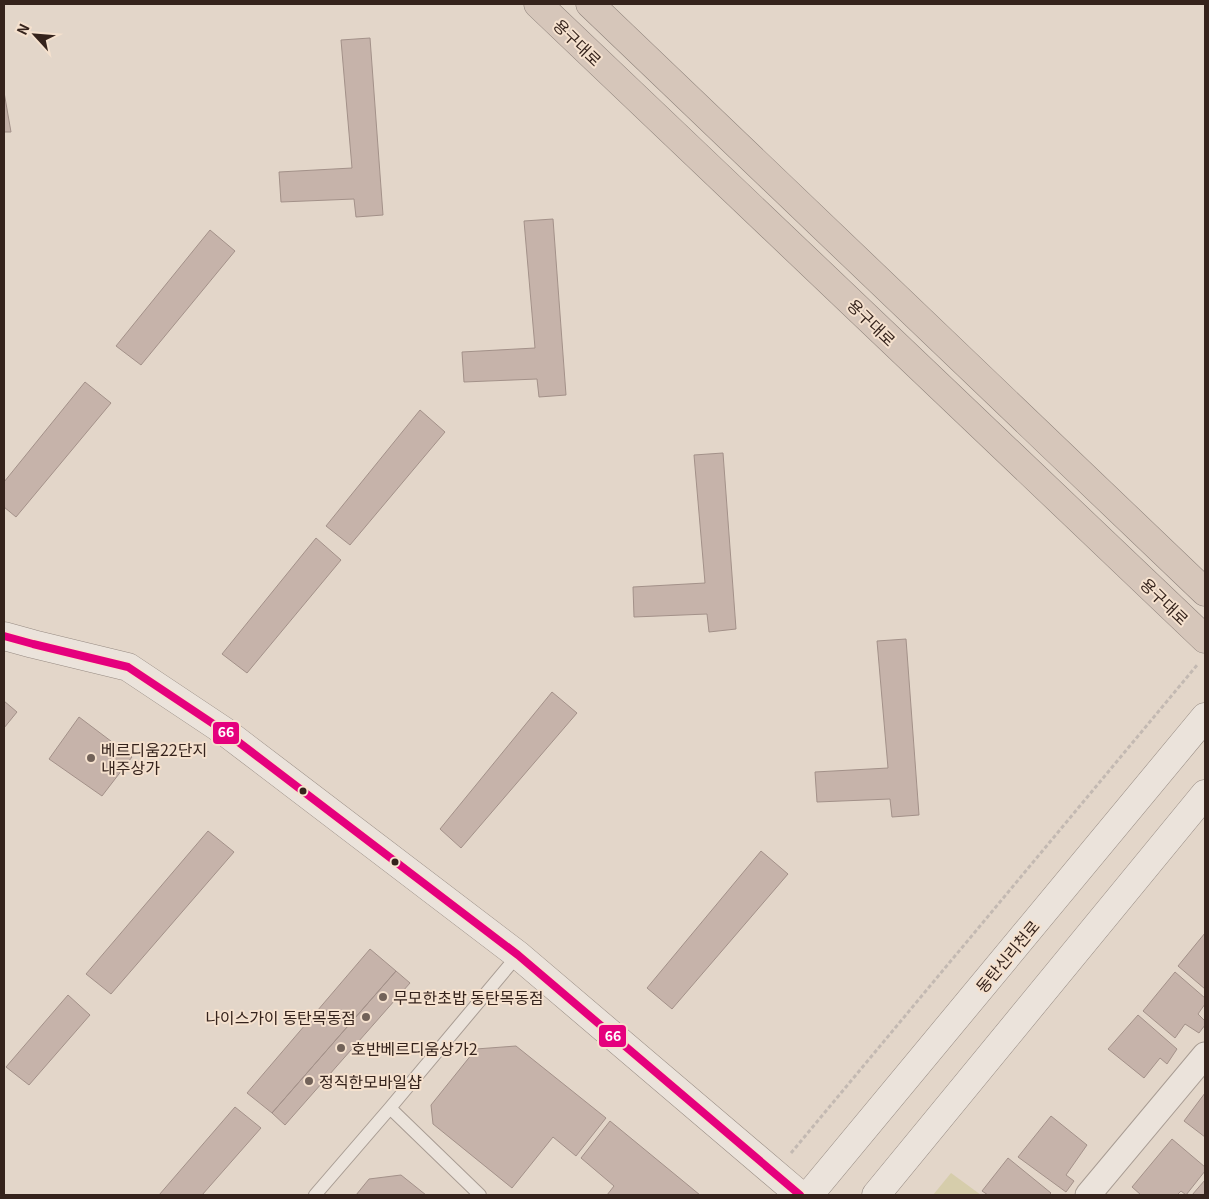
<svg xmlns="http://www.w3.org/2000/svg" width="1209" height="1199" font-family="Georgia,'Noto Sans KR',serif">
	<rect width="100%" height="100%" fill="#e3d6c9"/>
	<path fill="#d6cdab" d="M951,1173l30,22h-48z"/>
	<path fill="#c6b3aa" stroke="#a39189" d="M370,38l13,177 -27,2 -2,-18 -73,3 -2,-30 73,-4 -11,-128z
		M4,92l7,40h-7z
		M553,219l13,176 -27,2 -2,-18 -73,3 -2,-30 73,-4 -11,-127z
		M210,230l25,21 -94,114 -25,-19z
		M85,382l26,21 -95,114 -12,-10v-25z
		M420,410l25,22 -95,113 -24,-19z
		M723,453l13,176 -27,3 -2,-18 -73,3 -1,-30 72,-4 -11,-128z
		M316,538l25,22 -94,113 -25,-19z
		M906,639l13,176 -27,2 -2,-18 -73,3 -2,-30 73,-4 -11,-127z
		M552,692l25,21 -116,135 -21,-19z
		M4,701l13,11 -13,16z
		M79,717l53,40 -30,39 -53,-37z
		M208,831l26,21 -123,142 -25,-20z
		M761,851l27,23 -116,135 -25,-21z
		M1205,933v56l-27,-23z
		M370,949l26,22 -124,142 -25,-20z
		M396,971l14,12 -125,142 -13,-12z
		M1175,972l30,26v6l-7,10 7,7v4l-6,8 -14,-9 -10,14 -32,-27z
		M68,995l22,20 -61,70 -23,-18z
		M1138,1015l39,34 -10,15 -7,-6 -16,20 -36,-29z
		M516,1046l90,72 -30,38 -23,-19 -41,51 -79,-64 -2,-19 45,-56z
		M1205,1093v44l-21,-16z
		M235,1107l26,21 -59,67h-43z
		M1051,1116l36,29 -21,30 8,6 -8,11 -48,-35z
		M610,1121l90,74h-93l7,-9 -33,-28z
		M1172,1139l33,28v4l-19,24 -5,-4 -4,4h-36l-9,-8z
		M1008,1158l43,35 -2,2h-61l-6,-4z
		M401,1175l25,20h-70l13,-16z
		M1205,1180v15h-13z"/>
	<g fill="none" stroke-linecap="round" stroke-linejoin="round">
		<g stroke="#a89c93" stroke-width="14">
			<path id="lane" d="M390,1108l90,87
				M315,1195l75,-87 128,-153"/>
		</g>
		<g stroke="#a89c93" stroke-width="27">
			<path id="street" d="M1088,1195l117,-140"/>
		</g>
		<g stroke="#978b83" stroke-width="29">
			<path id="secondary" d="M4,636l29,8 95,23 96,64 294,224 282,240
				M809,1195l396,-478
				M876,1195l329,-401"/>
		</g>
		<g stroke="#8d817a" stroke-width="29">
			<path id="highway" d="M538,4l667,635
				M590,4l615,588"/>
		</g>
		<path stroke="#c3b9b2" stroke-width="3" stroke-dasharray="4 2.5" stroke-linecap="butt" d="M791,1153l407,-489"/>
		<use href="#lane" stroke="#ebe3db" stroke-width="12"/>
		<use href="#street" stroke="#ebe3db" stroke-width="25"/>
		<use href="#secondary" stroke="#ebe3db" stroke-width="28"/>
		<use href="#highway" stroke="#d6c6ba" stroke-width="28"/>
		<g stroke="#f5e1ce" stroke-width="11">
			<path id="bus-1" d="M4,636l29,8 95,23 96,64 294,224 282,240"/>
		</g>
		<use href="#bus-1" stroke="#e5007d" stroke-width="8"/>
	</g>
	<g fill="#726259" stroke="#f5e1ce" stroke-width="2">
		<circle cx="91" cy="758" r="5"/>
		<circle cx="383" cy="997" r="5"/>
		<circle cx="366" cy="1017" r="5"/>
		<circle cx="341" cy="1048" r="5"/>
		<circle cx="309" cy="1081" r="5"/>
	</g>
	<g fill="#35231c" stroke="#f5e1ce" stroke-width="2">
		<circle cx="303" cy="791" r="4.5"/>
		<circle cx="395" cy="862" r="4.5"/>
	</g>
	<g text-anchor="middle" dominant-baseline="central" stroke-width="4" stroke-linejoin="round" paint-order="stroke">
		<g font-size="16" fill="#35231c" stroke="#f5e1ce">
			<text transform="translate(578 42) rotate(44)">용구대로</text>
			<text transform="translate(872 322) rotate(44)">용구대로</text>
			<text transform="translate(1165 601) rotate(44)">용구대로</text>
			<text transform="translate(1007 956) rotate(-50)">동탄신리천로</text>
		</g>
		<g font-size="16" fill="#35231c" stroke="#f5e1ce" text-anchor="start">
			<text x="101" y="749">베르디움22단지<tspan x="101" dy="18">내주상가</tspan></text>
			<text x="393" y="997">무모한초밥 동탄목동점</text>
			<text x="356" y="1017" text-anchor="end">나이스가이 동탄목동점</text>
			<text x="351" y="1048">호반베르디움상가2</text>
			<text x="319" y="1081">정직한모바일샵</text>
		</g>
	</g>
	<g stroke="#f5e1ce" stroke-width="2">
		<rect x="212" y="721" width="28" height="24" rx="5" fill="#e5007d"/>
		<rect x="598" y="1024" width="29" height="24" rx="5" fill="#e5007d"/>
	</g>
	<g font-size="14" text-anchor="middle" font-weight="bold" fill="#fff">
		<text x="226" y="737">66</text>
		<text x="613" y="1041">66</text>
	</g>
	<rect width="1209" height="1199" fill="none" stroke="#35231c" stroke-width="10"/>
	<g transform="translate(35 35) rotate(296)" stroke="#f5e1ce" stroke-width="4" paint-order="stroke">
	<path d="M0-4L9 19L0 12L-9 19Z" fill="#35231c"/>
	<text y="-8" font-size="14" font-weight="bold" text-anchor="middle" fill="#35231c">N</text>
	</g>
</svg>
